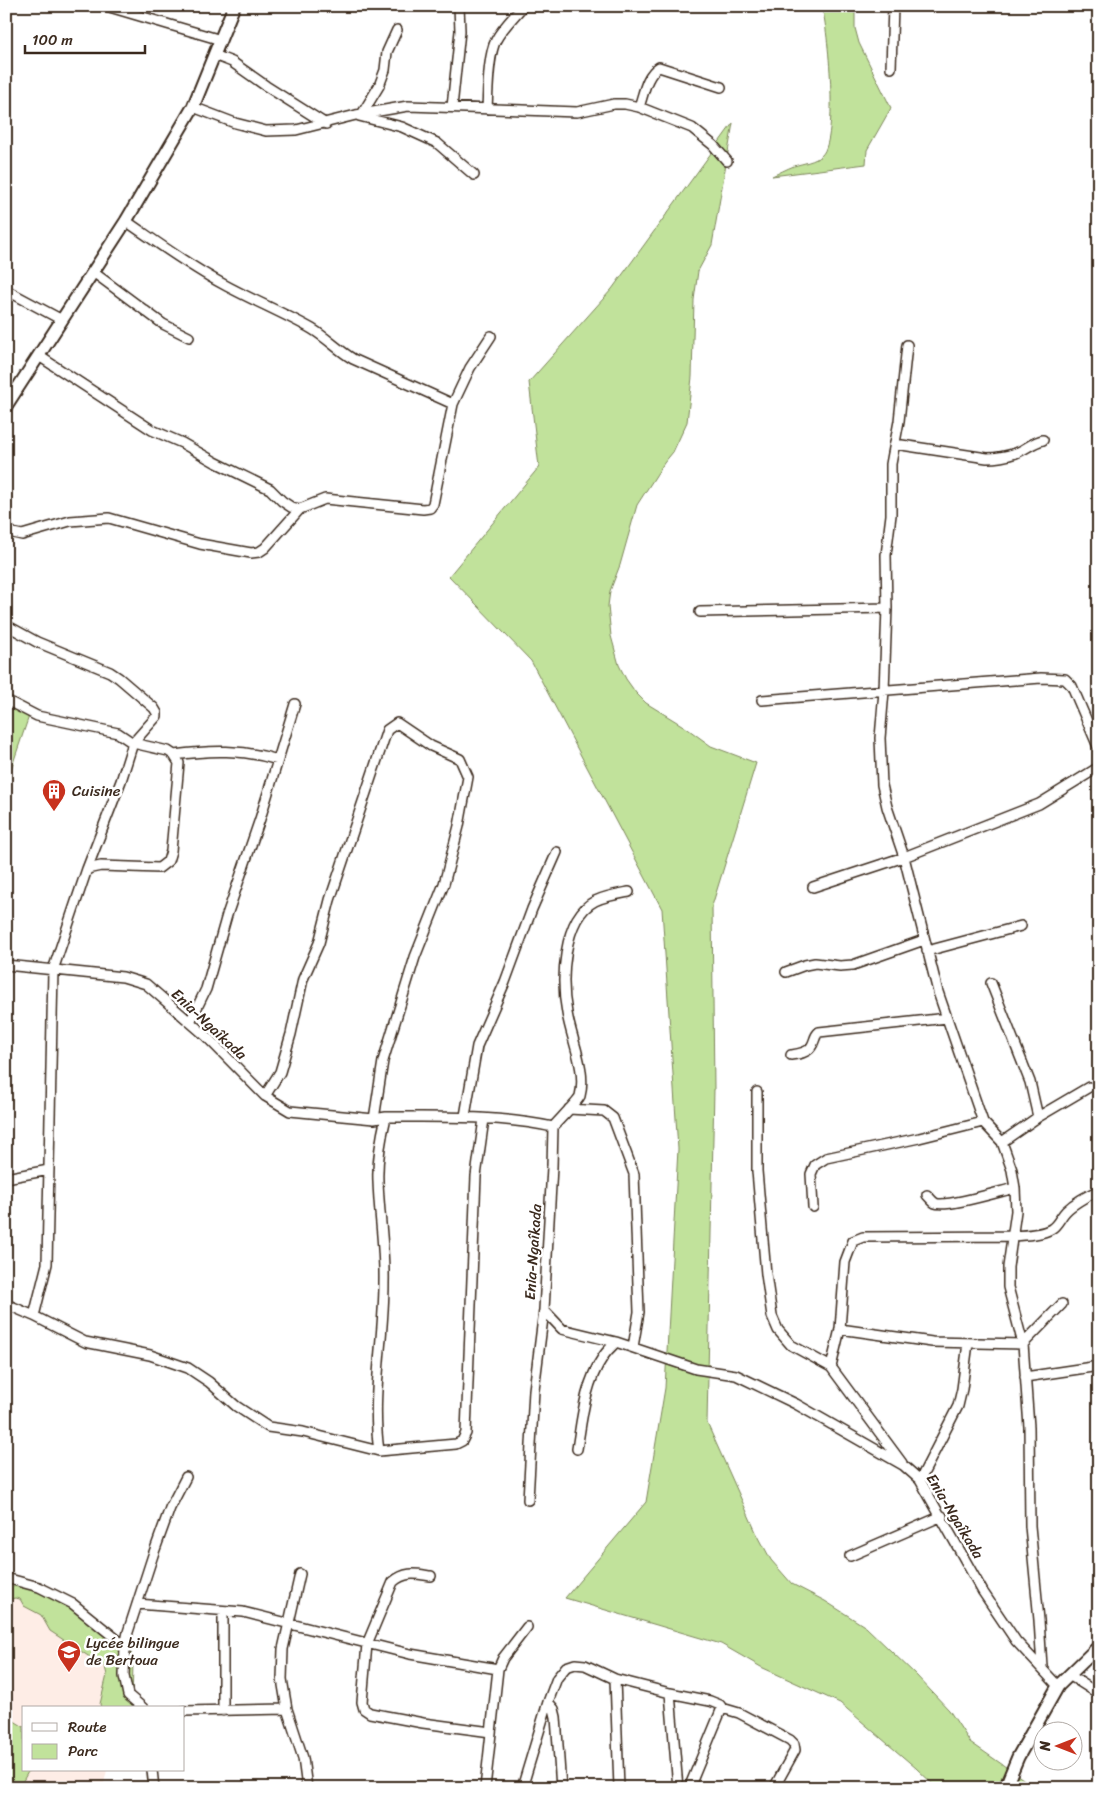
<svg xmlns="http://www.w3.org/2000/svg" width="1105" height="1794" font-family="Sriracha,sans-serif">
	<rect width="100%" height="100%" fill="#fff"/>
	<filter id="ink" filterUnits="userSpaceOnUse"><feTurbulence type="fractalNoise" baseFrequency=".02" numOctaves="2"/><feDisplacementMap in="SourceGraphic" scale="10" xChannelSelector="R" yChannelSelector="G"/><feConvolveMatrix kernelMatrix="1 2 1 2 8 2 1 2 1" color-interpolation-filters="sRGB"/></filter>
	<g filter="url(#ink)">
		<path fill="#feede6" d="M6,1581l110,60 14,9 3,10 -1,48h-108v62h83l-4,18h-97z"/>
		<path fill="#c1e29b" stroke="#7e865c" d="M822,6h33v22l4,15 32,65 -24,42 -1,14 -94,12c7,-3 14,-7 22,-10 9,-3 21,-4 28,-11 17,-17 6,-124 0,-149z
			M733,123l-21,122 -14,26 -4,29 -2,77 -5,45 -14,30 -9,11 -27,42 -17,60 -10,26 -2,15 3,30 8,29 7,14 10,14 10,10 39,24 26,19 45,17 -44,143 2,183 -7,334 49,109 15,28 21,24 33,17 41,26 50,48 33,35 21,32 66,46h-99l-21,-20 -76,-65 -79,-36 -40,-23 -156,-46 81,-96 19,-114 13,-239 -16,-240 -131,-248 -82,-85 90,-109 -10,-85 83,-93z
			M6,700l24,13 -20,59h-4z
			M6,1581c22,5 44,9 63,21 21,13 40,34 61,48l3,10 -1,48h-31l-1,-4 7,-29 -2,-8 -55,-36 -9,-16 -17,-9 -4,-7 -5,-1 -9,2z
			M6,1716l18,11v43h5l-10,18h-13z"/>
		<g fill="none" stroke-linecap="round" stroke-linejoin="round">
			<g stroke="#3b2a1e" stroke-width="12">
				<path id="minor" d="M106,6l115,34
					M214,55l18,7 34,24 60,38
					M891,68l2,-62
					M193,107l42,16 31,8 30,-1 60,-15 52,-9 169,6 37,-8h11l14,3 53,21 21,17 14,16
					M452,107l8,-76 -1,-25
					M639,107c5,-14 7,-32 20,-40l62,20
					M487,109c1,-18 1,-54 9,-69 7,-13 18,-23 27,-34
					M362,114l17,-28 6,-16 2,-18 10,-22
					M359,116l43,11 35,16 37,32
					M126,221c32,22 63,45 97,63 29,16 61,29 89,45 15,9 26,21 41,30l100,45
					M93,272l70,52 26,13
					M6,290l56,30
					M907,345l-8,76 -8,43v51l-5,40 1,53 -3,83 -4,47 2,47 5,22 17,50 34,135 45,130 19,20 10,28 3,18 1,23 -8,56v20l15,57 6,83 1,99 9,94 3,47
					M39,356l113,74 30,13 33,19 55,27 12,12 9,6 9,2
					M895,444l92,14c10,0 20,-2 29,-5 10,-4 17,-11 27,-13
					M6,528l7,5 9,2 48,-14 39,-3 91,26 51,9 8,-1 6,-4 35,-39 25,-10 98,10 7,-1 3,-4 20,-100 17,-36 21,-32
					M700,612l187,-4
					M6,625l31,17 73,30 9,6 35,30 3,5v3l-24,27 35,8 6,4 5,8 -8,88 -3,10 -9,7 -58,-2 -14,3
					M6,700l31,16 81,17 15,10 -12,38 -34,88 -34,101 -6,294 -13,52
					M762,700l279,-22 24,1 7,7 27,63
					M174,755c36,-5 69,-6 104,5
					M813,887l91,-30 135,-53 60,-37
					M927,951l94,-25
					M6,965l117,12 23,7 60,52 59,60 25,15 84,8 12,-2c56,0 112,-2 167,10l-1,40 -8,143 18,19 54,13 80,27 40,6 60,29 107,61 17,15 63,112 33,49 42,45
					M786,972l19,-7 10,-2 25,3 13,-1 71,-25
					M991,983l39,99 8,35
					M190,1022l16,-33 21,-74 33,-96 35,-115
					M791,1055c7,-1 16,-2 20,-8 4,-5 3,-11 8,-15l128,-14
					M757,1092v79l9,103 6,42 6,14 13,15 40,22 71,96
					M265,1096l15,-24 11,-38 12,-55 16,-36 11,-43 57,-170 10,-7 34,23 29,13 8,18 -9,49 -15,58 -29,73 -32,104 -9,58
					M569,1109l35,2 9,7 21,56 5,138 -6,35
					M465,1116l12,-70 28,-64 27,-73 25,-57
					M553,1127c5,-6 25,-26 27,-31 7,-26 -9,-57 -13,-83 -6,-31 -5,-95 28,-112 10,-5 23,-7 34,-9
					M1002,1142l36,-25 51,-30
					M6,1178l43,-8
					M927,1195c2,2 5,6 8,8 11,5 66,-12 80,-15
					M813,1207l-2,-33 4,-9 11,-7 93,-20 64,-16
					M6,1304l28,12 51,26 65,13 38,13 21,14 27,24 32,21 35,5 76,19 77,-7 6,-3 4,-8 10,-257 8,-57
					M840,1329l92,13 91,2 39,-40
					M831,1367l9,-38 5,-67 8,-21 10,-4 150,-1c11,-1 28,-1 38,-7 7,-4 9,-12 15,-18 9,-9 21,-15 33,-21
					M1025,1377l74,-11
					M577,1449c5,-31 8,-66 26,-92 3,-6 9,-10 13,-15
					M379,1451c-8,-55 5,-112 5,-168 1,-34 -5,-68 -6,-102 -1,-22 3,-43 8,-64
					M920,1480l38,-74 4,-17 6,-46
					M528,1500l6,-110 10,-80
					M850,1556l92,-40
					M300,1574l-17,75 -1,30 5,30 16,49 4,30
					M431,1576c-15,-2 -25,-5 -38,6l-26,62 -5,58 2,7 6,4 53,10 68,9
					M6,1578l33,9 34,17 52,42
					M137,1604l106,8 167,42 88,15
					M1069,1675l30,19
					M615,1679l4,109
					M670,1693l8,95
					M548,1702l6,7 2,8 5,71
					M143,1708l-15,-13 -4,-19 1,-30 3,-14 25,-77 17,-47 16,-31
					M722,1708l17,5 51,27 4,4 1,6 -21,38
					M184,1711l103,-2
					M223,1711v-100
					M152,1770l2,18
					M485,1788l13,-119 5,-11 24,-31
					M522,1788l26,-86 9,-24 9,-11 9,-3 10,1 30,14 55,14 40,8 10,4 2,3 -33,80"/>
			</g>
			<g stroke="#3b2a1e" stroke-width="15">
				<path id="tertiary" d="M6,406l120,-185 67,-114 41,-101
					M1005,1788l13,-31 40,-71 41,-40"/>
			</g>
			<use href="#minor" stroke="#fff" stroke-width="9"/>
			<use href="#tertiary" stroke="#fff" stroke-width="11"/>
		</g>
	</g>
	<defs>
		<g id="building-pin" transform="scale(1.25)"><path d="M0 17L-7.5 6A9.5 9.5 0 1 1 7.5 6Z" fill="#c8321e" stroke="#fff"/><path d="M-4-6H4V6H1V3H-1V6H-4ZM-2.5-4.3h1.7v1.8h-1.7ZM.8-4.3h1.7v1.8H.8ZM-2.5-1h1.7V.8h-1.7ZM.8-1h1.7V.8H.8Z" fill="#fff"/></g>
		<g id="school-pin" transform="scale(1.25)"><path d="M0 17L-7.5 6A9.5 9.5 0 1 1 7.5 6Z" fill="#c8321e" stroke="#fff"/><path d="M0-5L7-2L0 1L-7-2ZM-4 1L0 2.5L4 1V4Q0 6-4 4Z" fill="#fff"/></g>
	</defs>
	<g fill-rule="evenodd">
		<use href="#building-pin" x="54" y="791"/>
		<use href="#school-pin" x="69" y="1652"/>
	</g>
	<g text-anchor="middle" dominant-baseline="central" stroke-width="5" stroke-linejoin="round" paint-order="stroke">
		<g font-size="15" fill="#3b2a1e" stroke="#fff" text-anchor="start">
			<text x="72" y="791">Cuisine</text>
			<text x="86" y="1643">Lycée bilingue<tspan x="86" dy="17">de Bertoua</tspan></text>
		</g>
		<g font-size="15" fill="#3b2a1e" stroke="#fff">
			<text transform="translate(209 1024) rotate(43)">Enia-Ngaîkada</text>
			<text transform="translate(533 1252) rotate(-86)">Enia-Ngaîkada</text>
			<text transform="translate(955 1516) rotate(59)">Enia-Ngaîkada</text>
		</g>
	</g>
	<rect width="1105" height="1794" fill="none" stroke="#fff" stroke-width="25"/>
	<rect x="12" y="12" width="1080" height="1769" fill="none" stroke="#3b2a1e" stroke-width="2" filter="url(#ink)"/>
	<rect x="22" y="1706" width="162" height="65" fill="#ffffff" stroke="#b1aaa5"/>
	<rect x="32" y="1723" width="25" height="8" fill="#ffffff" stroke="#b1aaa5"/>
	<text x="68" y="1732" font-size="15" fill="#3b2a1e">Route</text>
	<rect x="32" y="1744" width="25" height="15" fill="#c1e29b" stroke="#b1aaa5"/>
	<text x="68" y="1756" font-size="15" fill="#3b2a1e">Parc</text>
	<g transform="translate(1058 1746) rotate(270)"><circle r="24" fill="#ffffff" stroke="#b1aaa5"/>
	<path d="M0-4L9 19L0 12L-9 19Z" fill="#c8321e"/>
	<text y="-8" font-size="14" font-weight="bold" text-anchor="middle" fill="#3b2a1e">N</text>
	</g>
	<path d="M25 45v8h120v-8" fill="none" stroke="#3b2a1e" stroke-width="2.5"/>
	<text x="32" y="45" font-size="15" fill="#3b2a1e" stroke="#ffffff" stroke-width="4" paint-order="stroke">100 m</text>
</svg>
